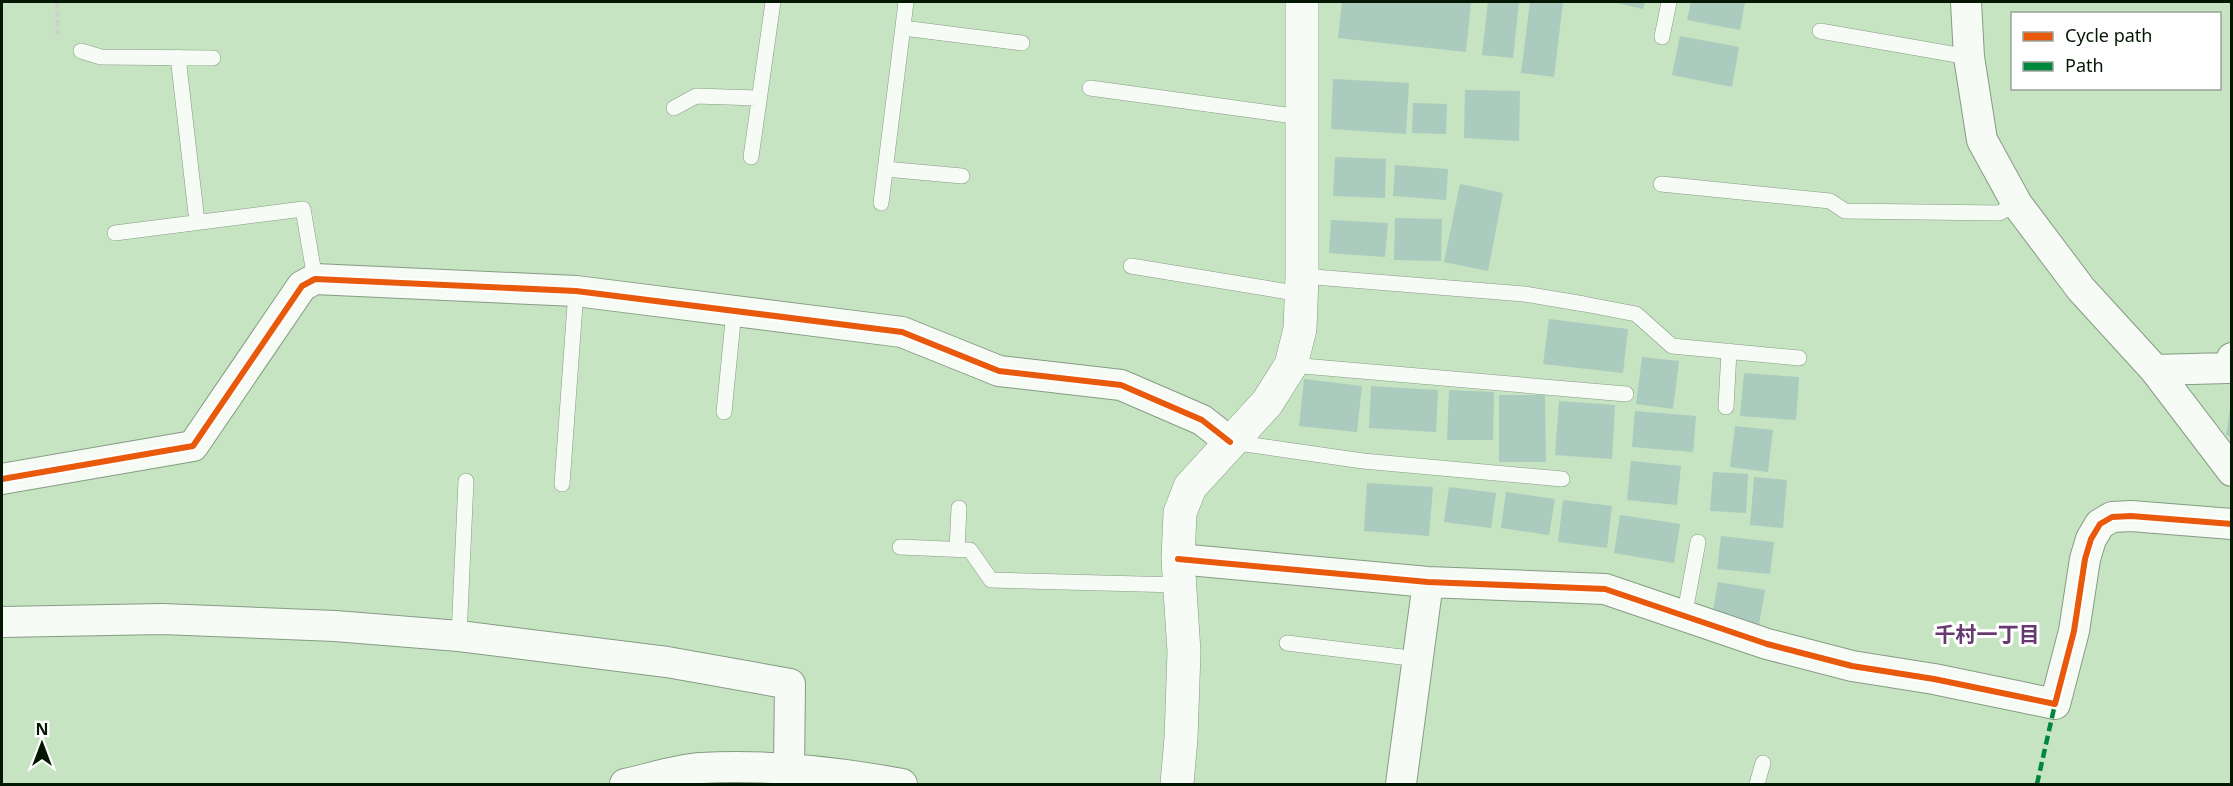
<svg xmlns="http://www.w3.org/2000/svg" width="2233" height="786" font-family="'Noto Sans','Noto Sans JP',sans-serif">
	<rect width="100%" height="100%" fill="#c6e3c2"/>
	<path fill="#aacbbe" d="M1342,2h129l-5,50 -128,-14z
		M1488,2h31l-6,56 -31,-3z
		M1530,2h33l-9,75 -33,-4z
		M1613,2h32l-2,7z
		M1691,2h54l-5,28 -53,-10z
		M1680,36l59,11 -7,40 -60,-12z
		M1333,79l76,4 -3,51 -75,-5z
		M1465,90l55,1 -1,50 -55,-3z
		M1413,103l34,1 -1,30 -34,-1z
		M1335,157l51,2 -1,39 -52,-2z
		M1395,165l53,4 -2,31 -53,-4z
		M1460,184l43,9 -15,78 -44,-9z
		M1395,218l47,1 -1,42 -47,-1z
		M1331,220l57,3 -3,34 -56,-4z
		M1549,319l79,10 -5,44 -80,-9z
		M1642,357l37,4 -6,48 -37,-5z
		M1744,373l55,4 -3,43 -56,-4z
		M1304,379l58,7 -5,46 -58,-6z
		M1371,386l67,4 -2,42 -67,-4z
		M1449,390l45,2 -1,48h-46z
		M1499,395h46l1,67h-47z
		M1559,401l56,4 -3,54 -57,-4z
		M2230,409h2v27l-6,-1z
		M1635,411l61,5 -3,36 -61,-5z
		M1735,426l38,4 -5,42 -38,-5z
		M1631,461l50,5 -4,39 -50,-5z
		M1713,472l35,2 -2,39 -36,-2z
		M1754,477l33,3 -4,48 -33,-3z
		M1367,483l66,4 -4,49 -65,-5z
		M1449,487l47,6 -5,35 -47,-6z
		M1506,492l49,7 -6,36 -48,-7z
		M1563,500l49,6 -5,42 -49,-6z
		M1620,515l60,9 -6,39 -60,-10z
		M1721,536l53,6 -4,32 -53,-5z
		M1718,582l47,8 -6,35 -47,-9z"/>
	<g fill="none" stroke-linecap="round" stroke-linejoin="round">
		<g stroke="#869c83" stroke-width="16">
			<path id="service" d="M903,28l119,15
				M1820,31l149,26
				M1662,37l7,-35
				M81,51l20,6 112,1
				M178,57l19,165
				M1090,88l211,29
				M674,108l22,-12 62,2
				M751,157l22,-155
				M885,169l77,7
				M1661,184l169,17 15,10 154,2 18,-9
				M881,203l25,-201
				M115,233l188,-24 12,70
				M1131,266l170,28
				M1302,276l222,18 60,10 52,10 36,32 127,12
				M1291,365l335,29
				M1726,407l3,-56
				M724,412l10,-101
				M1231,442l132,19 199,18
				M562,484l14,-193
				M900,547l70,3 21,30 188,5
				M957,550l2,-42
				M1684,617l14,-75
				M459,636l7,-155
				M1287,643l131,16
				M1757,784l6,-21"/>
		</g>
		<g stroke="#869c83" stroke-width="32">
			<path id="minor" d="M1966,2l3,55 13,83 35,64 64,85 74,81 77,101
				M2155,370l73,-2 4,-10
				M2,479l191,-33 109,-160 13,-7 261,12 326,41 97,39 122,14 81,35 28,22
				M1178,559l250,23 177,7 162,55 85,22 82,13 121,25 19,-73 11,-72 6,-20 9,-15 12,-7 19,-1 101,8
				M2,622l160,-3 173,7 124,10 208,26 123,22 -1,85
				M625,784c24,-5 53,-15 76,-16 67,-4 136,4 201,16
				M1401,784l27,-202"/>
		</g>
		<g stroke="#869c83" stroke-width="34">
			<path id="tertiary" d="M1177,784l4,-46 3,-86 -6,-93 2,-46 10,-26 77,-84 24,-38 9,-36 2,-53v-274"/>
		</g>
		<path stroke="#cbd4ca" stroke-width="4" stroke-dasharray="6 3" stroke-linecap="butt" d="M57,2l1,37"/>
		<use href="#service" stroke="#f6fbf6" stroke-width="15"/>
		<use href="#minor" stroke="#f6fbf6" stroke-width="30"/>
		<use href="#tertiary" stroke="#f6fbf6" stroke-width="33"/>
		<path stroke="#00873e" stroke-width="4.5" stroke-dasharray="9 4.5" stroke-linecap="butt" d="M2037,784l18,-80"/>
		<g stroke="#fff" stroke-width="10">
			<path id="cycleway" d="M2,479l191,-33 109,-160 13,-7 261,12 326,41 97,39 122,14 81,35 28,22
				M1178,559l250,23 177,7 162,55 85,22 82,13 121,25 19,-73 11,-72 6,-20 9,-15 12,-7 19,-1 101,8"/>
		</g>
		<use href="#cycleway" stroke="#e8590c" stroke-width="6"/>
	</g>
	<g text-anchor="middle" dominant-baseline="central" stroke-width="6" stroke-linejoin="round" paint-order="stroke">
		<g font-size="21" font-weight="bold" fill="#673a6f" stroke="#fff">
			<text x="1987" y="634">千村一丁目</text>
		</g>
	</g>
	<rect width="2233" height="786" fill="none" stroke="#041703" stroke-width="6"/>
	<rect x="2011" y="12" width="210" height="78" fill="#ffffff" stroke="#9ba29a" stroke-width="1.5"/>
	<rect x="2023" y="32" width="30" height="9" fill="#e8590c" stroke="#9ba29a" stroke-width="1.5"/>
	<text x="2065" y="42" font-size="18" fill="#041703">Cycle path</text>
	<rect x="2023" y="62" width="30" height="9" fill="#00873e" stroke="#9ba29a" stroke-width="1.5"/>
	<text x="2065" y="72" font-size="18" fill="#041703">Path</text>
	<g transform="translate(42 744)" stroke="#ffffff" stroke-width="4.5" paint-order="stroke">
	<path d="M0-4.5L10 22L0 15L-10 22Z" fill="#041703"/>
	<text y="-9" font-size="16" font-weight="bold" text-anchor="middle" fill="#041703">N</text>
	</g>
</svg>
